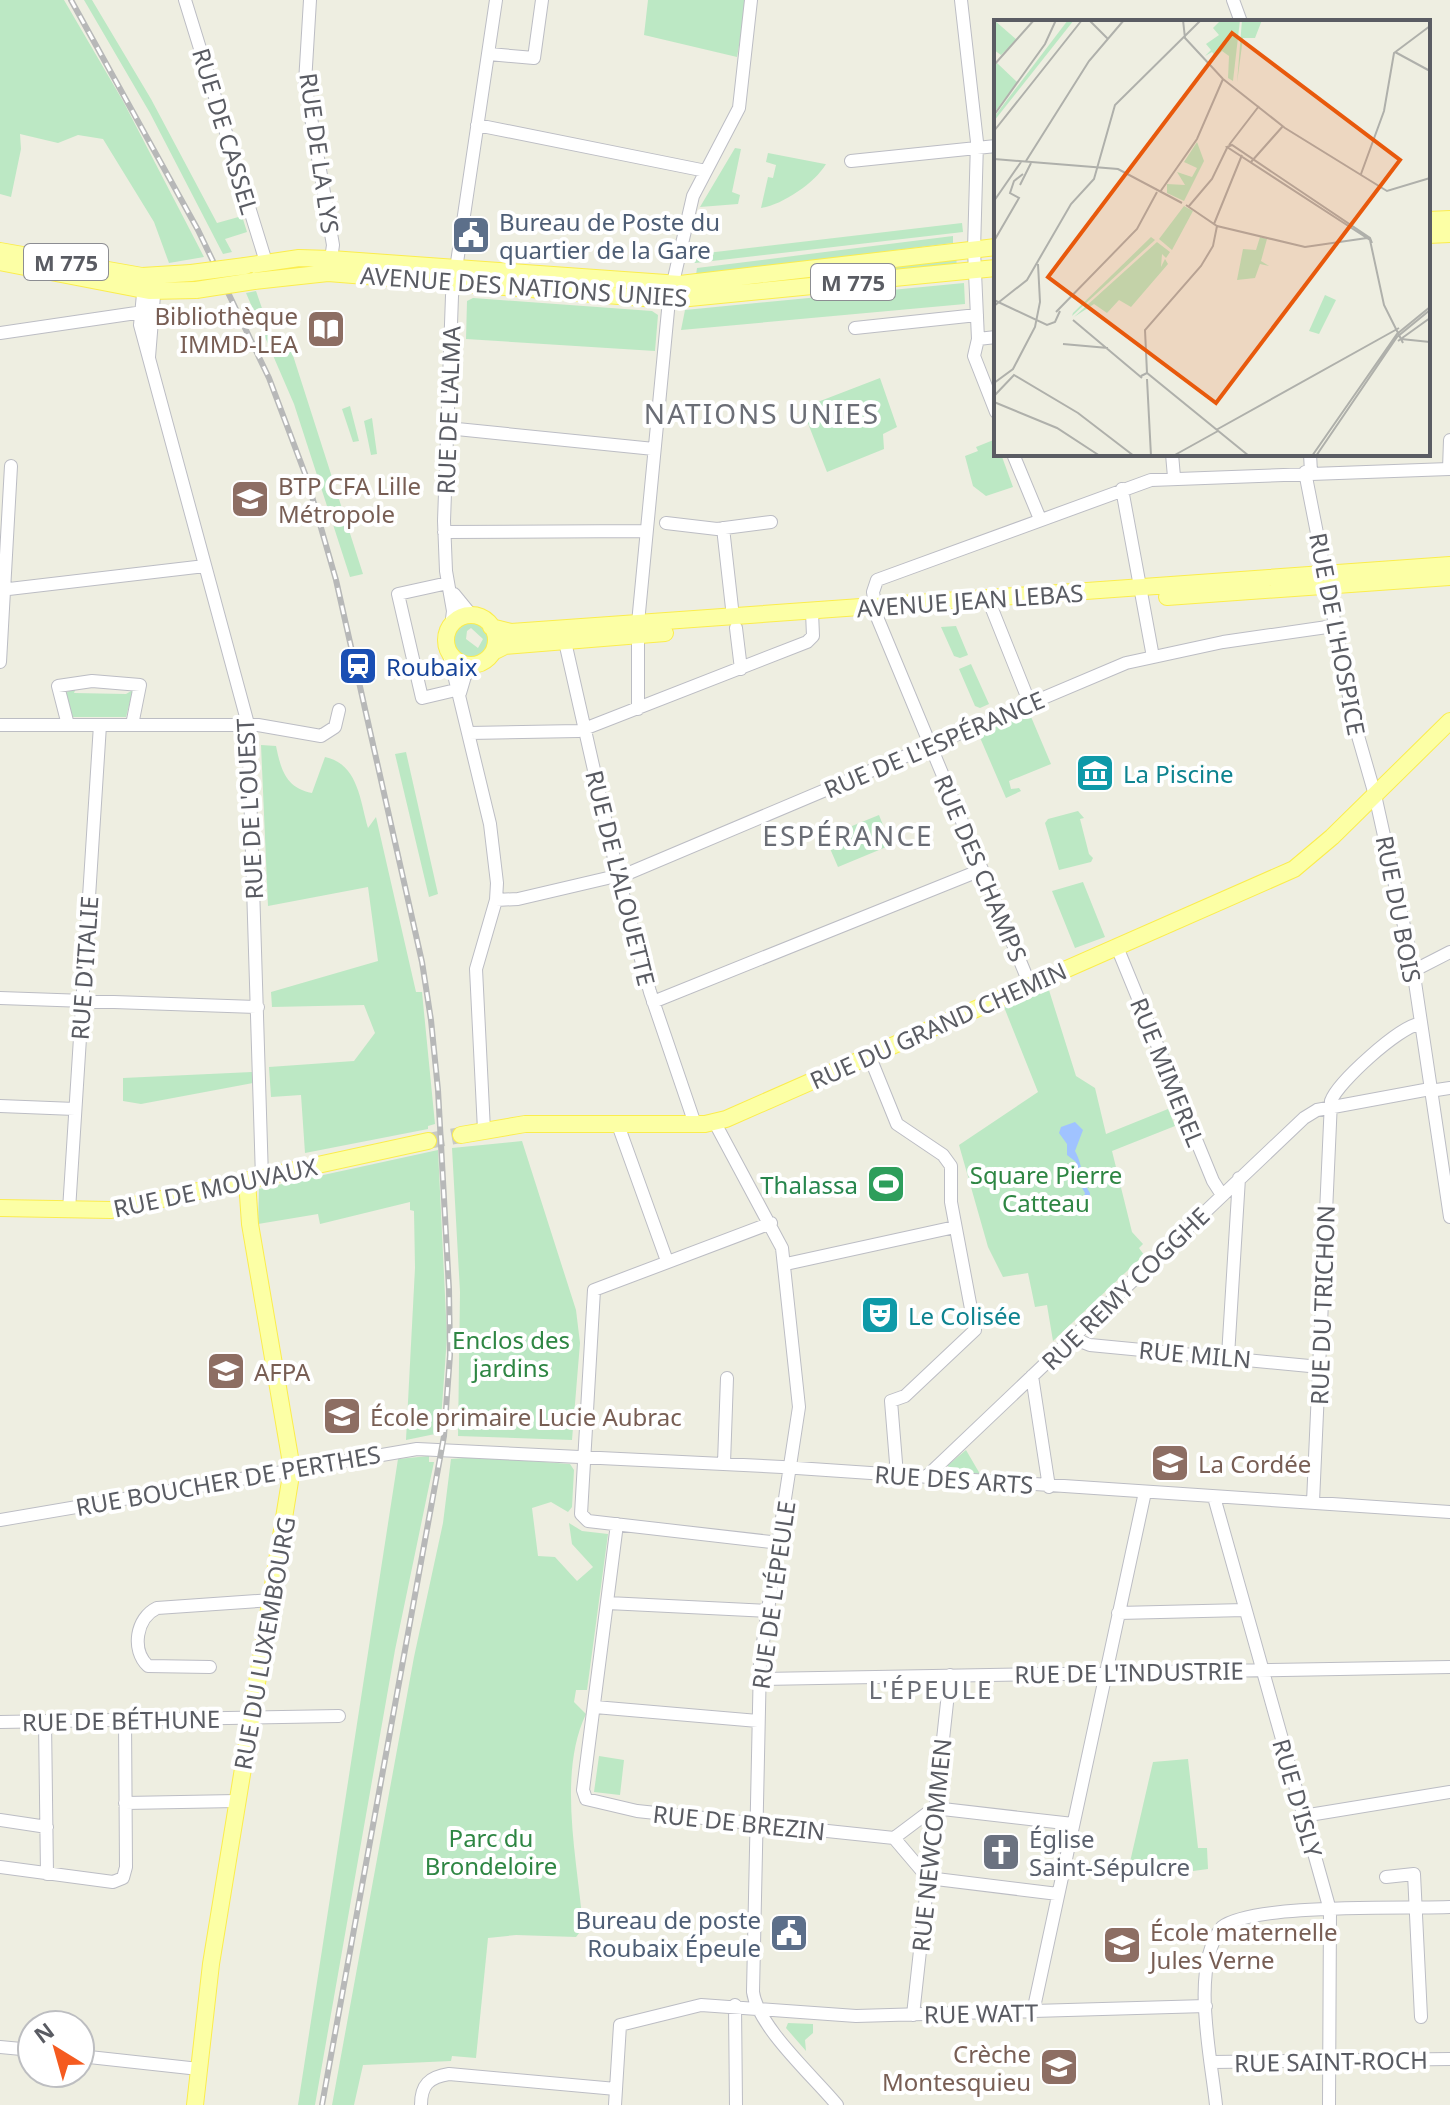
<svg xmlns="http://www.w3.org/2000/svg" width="1450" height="2105" font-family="'Noto Sans',sans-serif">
	<rect width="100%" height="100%" fill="#eeeee1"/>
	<path fill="#bce8c4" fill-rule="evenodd" d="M0,0h64l59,101 81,156 -35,6 -15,-41 -51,-83 -25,-4 -20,8 -38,-9 1,15 -10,48 -11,-3z
		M84,0h8l59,99 66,124 25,-7 5,16 -22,7 7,13 -9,2 -73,-141z
		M648,0h99l-10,57 -93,-22z
		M735,148l6,1 -9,43 8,3 -2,9 -38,3z
		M768,153l57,11h1c-11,19 -44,41 -65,44l7,-31 5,1 3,-13 -10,-3z
		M962,223l1,9 -268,31 -5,-5v-3z
		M953,236v7l-257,32 1,-7z
		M956,256l1,11 -268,22z
		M964,283l1,21 -284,26 4,-20z
		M256,291l18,52h15l74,231 -13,3 -56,-173 -48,-111z
		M473,298l179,13 6,4 -3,36 -189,-12 1,-38z
		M880,378l17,49 -14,7 1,15 -57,23 -25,-64z
		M350,406l9,35 -6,1 -11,-33z
		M372,418l5,36 -6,1 -7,-34z
		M996,439v15h5l12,33 -27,9 -13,-10 -8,-30 13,-5 -2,-4z
		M476,622l13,12v14l-12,12 -14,-1 -10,-9 -1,-13 11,-14zM471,628l12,11 -5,9 -12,-9 1,-8z
		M956,626l12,29 -8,3 -6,-2 -13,-29z
		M971,664l18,40 -9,4 -5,-2 -16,-37z
		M76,688l-2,5 52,1 7,-4 -7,27h-55l-6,-24z
		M1029,712l22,52 -42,17 2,8 8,-1 2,3 -15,7 -28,-65z
		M261,745l15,1c5,24 10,42 36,47l13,-36c33,7 35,43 43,71l8,-11 40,175h6l13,132 -7,2v3l-123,24 -4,-58 -30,2 -2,-30 85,-6 21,-28 -11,-28 -92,2 -1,-15 107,-31 -10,-74 -100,19z
		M406,752l32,142 -9,3 -34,-143z
		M1078,811l6,7 -4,1 9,35 4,4 -2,4 -32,8 -14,-47 3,-4z
		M879,815l12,30 -53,22 -13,-30z
		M1083,882l22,55 -30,11 -23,-57z
		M1048,987l28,89 19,12 11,46 62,-25 7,17 -63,25 20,81 11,12 -4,4 5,7 -91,86 -6,-36 -12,2 -7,-34 -25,4 -15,-30 -29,-102 79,-53 -34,-85z
		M252,1072l1,11 -112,21 -18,-3v-23z
		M522,1141l54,169 4,33 -8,97 -114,-4 2,-144 -8,-144z
		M438,1150l9,187 -7,96 -34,7 9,-172 -1,-57 -4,-1v-8l-90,22 -2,-10 -60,10 1,-35z
		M966,1450l14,24 -31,-2 -1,-7z
		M429,1456v6h5l-39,188 -80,455h-17l100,-646z
		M478,1457l92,7 4,6 -2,37 -4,5 -17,-10 -19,6 6,48 17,1 22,24 16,-14 -21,-23 -3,-21 13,8 26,3 -21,156h-11l-2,12 12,12c-29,61 -8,148 -3,214l-7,9 -60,-2 -28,3 -12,120 -24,-2 -1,5 -88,4 -9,40h-22l82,-448 29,-134 8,-64z
		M599,1756l25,4 -4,35 -26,-3z
		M1188,1759l10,89h9l1,21 -15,2 -3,-7 -28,4 -3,-9 -29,3 23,-100z
		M788,2023l25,1v9l-8,7 1,11 -20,-23z"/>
	<path fill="#a0c3ff" d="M1075,1122l8,8 -8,21c9,17 5,26 15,42l-2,18 -6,4 -3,-5 6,-17 -8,-14 -1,-17 -9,-7v-11l-8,-11 2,-6z"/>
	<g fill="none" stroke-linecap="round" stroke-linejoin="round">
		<path stroke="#c9cac2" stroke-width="16" stroke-dasharray="16 8" stroke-linecap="butt" d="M428,1141l33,-6"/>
		<g stroke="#bcbdc4" stroke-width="14">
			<path id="minor" d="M185,0l81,262
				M310,0l-5,83 28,162 -2,14 -5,5
				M961,0l16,142 -3,108 4,89 -4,17 22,56
				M1233,0l8,22
				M489,54l45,4 8,-58
				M477,125l229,46
				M851,161l145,-15
				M144,284l-4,41 108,399 14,454
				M855,328l122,-13
				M0,333l143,-21
				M978,339l18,-2
				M149,357l6,-74
				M447,428l207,21
				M1013,454l27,65
				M1172,454l2,23
				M1310,454l1,18
				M1305,472l49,250 21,73 37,167 38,255
				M1122,489l31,168
				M666,523l51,6 54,-7
				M723,528l10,89
				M444,532l202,-1
				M448,583l-50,11 24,104 38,-9
				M0,590l205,-24
				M454,594l18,22
				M988,599l42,105
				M451,627l2,-16 -7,-40 -2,-50 8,-225 44,-296
				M736,628l5,41
				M563,633l55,243 32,116 45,132
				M448,650l42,174 7,59 -1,17 -20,69 8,161
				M0,662l11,-196
				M460,693l5,-17 12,-12
				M638,709v-86l31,-323 24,-104 46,-88 12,-108
				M0,725h258l63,11 14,-9 4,-17
				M68,725l-10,-39 34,-5 48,4 -8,40
				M469,733l110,-2 228,-89 6,-6 -1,-24
				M496,900l22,-1 111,-26 497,-210 97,-21 111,-16
				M1117,947l96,234 9,14
				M1413,971l37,-19
				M1030,985l-153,-368 -4,-25 4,-12 274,-100 298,-11 1,-29
				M0,998l258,9
				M653,1002l328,-132
				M869,1055l28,69 46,31 8,11v36l24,128 -70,66 -14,5 6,74
				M1430,1091l20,-3
				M0,1106l75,3
				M617,1122l50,139
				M715,1123l67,125 17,159 -39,255 -7,330c5,35 61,85 84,113
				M69,1210l31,-485
				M771,1223l-177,67 -13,224 7,7 192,22
				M786,1264l169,-37
				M1072,1338l18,7 230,22
				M1228,1356l11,-178
				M1032,1376l17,111
				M724,1463l3,-85
				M926,1477l378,-359 13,-8 113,-21
				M1214,1497l116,413 -1,195
				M1313,1502l18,-401c7,-19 68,-74 88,-77
				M0,1520l417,-71 365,18 668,45
				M617,1524l-34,266 3,9 51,12 257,27
				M608,1603l160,8
				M1118,1613l127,-3
				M210,1667l-62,-1c-17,-16 -12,-48 9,-58l115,-8
				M759,1679l691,-12
				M595,1707l163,14
				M45,1721l2,153
				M0,1722l339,-6
				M125,1803l112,-2
				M1303,1816l147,-24
				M0,1820l47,7
				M894,1838l40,-30 139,16
				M894,1838l34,40 130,16
				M0,1867l113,15 10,-4 3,-11 -1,-147
				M1386,1877l28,-3 7,143
				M735,2005l1,100
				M1033,2012l112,-520
				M913,2015l37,-340
				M0,2047l32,3
				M80,2056l119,13
				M1212,2062l238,-3
				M421,2105c0,-20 8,-28 28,-31l167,15
				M615,2105l5,-80 81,-20 155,11 350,-10
				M1216,2105c-5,-49 -26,-138 6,-178 32,-24 182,-18 228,-20"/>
		</g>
		<g stroke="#fbed4d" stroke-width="18">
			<path id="major" d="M1428,220l22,-1
				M1428,235l22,-1
				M0,251l142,25 49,-3
				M0,262l149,29 47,-1
				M245,266l54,-8 32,1 349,25 316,-37
				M254,281l74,-8 341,27 327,-32
				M1167,597l283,-20
				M446 640a25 25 0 1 1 50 0a25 25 0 1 1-50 0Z
				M491,627l20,5 939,-67
				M493,652l12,-6 160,-13
				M461,1135l64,-11h180l21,-5 568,-250 38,-32 118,-116
				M0,1208l111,2 317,-69
				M195,2105l16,-141 81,-495 -42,-245 -3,-43"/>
		</g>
		<use href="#minor" stroke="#fff" stroke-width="12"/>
		<use href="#major" stroke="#fcffa5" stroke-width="16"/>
		<g stroke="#b7b8b8" stroke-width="6">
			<path id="rail" d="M71,0l127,230 71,148 38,101 29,101 86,382 9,58 7,70 11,199 1,66 -6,81 -122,669"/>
		</g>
		<use href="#rail" stroke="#fff" stroke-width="3" stroke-dasharray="9" stroke-linecap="butt"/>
		<g stroke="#fbed4d" stroke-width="18" stroke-linecap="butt">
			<path id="major-bridge" d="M191,273l54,-7
				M196,290l58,-9"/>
		</g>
		<use href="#major-bridge" stroke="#fcffa5" stroke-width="16"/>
	</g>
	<defs>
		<g id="civic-square" transform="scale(2)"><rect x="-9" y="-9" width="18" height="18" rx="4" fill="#5c6f8a" stroke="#fff"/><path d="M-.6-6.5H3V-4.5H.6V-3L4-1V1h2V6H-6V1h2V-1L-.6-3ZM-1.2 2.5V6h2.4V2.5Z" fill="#fff"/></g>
		<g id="library-square" transform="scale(2)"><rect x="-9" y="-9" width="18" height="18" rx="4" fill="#8d6e63" stroke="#fff"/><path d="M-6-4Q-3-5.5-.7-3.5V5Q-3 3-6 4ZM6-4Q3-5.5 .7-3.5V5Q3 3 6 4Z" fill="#fff"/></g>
		<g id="school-square" transform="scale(2)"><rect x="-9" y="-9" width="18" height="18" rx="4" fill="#8d6e63" stroke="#fff"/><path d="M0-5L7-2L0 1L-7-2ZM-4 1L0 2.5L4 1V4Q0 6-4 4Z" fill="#fff"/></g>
		<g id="station-square" transform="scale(2)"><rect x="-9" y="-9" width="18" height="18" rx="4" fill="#1a4fb4" stroke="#fff"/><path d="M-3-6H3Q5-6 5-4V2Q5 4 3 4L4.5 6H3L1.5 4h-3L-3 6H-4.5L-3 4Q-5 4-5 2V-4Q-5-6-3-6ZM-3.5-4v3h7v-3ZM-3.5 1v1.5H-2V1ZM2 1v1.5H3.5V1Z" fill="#fff"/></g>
		<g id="museum-square" transform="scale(2)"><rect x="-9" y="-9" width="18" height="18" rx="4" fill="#0f9aa8" stroke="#fff"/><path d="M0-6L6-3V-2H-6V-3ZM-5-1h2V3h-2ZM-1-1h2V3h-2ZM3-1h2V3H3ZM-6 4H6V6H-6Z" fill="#fff"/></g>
		<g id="stadium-square" transform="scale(2)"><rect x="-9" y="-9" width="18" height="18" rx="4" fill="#2e9e5b" stroke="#fff"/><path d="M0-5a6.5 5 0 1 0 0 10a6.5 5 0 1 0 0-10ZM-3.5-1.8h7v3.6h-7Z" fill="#fff"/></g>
		<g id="theatre-square" transform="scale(2)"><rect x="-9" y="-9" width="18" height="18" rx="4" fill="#0f9aa8" stroke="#fff"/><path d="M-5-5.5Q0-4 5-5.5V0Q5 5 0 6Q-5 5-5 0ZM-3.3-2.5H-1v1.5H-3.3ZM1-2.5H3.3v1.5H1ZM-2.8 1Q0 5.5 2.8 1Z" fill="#fff"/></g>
		<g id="university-square" transform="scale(2)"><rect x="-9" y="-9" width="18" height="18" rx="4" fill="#8d6e63" stroke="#fff"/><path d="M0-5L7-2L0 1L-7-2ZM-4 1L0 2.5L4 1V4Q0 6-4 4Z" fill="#fff"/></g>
		<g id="church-square" transform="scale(2)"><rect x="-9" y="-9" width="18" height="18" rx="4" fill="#6b7280" stroke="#fff"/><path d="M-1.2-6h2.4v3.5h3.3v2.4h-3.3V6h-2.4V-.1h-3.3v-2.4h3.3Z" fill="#fff"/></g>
	</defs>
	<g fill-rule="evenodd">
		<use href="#civic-square" x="471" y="235"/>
		<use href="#library-square" x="326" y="329"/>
		<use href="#school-square" x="250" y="499"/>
		<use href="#station-square" x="358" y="666"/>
		<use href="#museum-square" x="1095" y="773"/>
		<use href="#stadium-square" x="886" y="1184"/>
		<use href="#theatre-square" x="880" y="1315"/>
		<use href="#university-square" x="226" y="1371"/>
		<use href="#school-square" x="342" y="1416"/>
		<use href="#school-square" x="1170" y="1463"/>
		<use href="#church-square" x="1001" y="1852"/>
		<use href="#civic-square" x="789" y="1933"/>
		<use href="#school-square" x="1122" y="1945"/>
		<use href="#school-square" x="1059" y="2067"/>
	</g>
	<g text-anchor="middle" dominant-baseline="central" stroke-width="8" stroke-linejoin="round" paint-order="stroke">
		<g fill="#fff" stroke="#8c8d92" stroke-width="2">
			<rect x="24" y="244" width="84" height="36" rx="6"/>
			<rect x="811" y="264" width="84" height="36" rx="6"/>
		</g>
		<g font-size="22" font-weight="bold" fill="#5a5c63">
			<text x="66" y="262">M 775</text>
			<text x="853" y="282">M 775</text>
		</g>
		<g font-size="24" fill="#5a5c63" stroke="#fff">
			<text transform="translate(226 131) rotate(73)">RUE DE CASSEL</text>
			<text transform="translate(320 153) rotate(82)">RUE DE LA LYS</text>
			<text transform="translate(524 286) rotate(4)">AVENUE DES NATIONS UNIES</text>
			<text transform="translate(448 410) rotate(-88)">RUE DE L'ALMA</text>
			<text transform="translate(970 600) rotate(-4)">AVENUE JEAN LEBAS</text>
			<text transform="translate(1338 634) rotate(79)">RUE DE L'HOSPICE</text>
			<text transform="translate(934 744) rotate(-23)">RUE DE L'ESPÉRANCE</text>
			<text transform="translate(249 809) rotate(-93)">RUE DE L'OUEST</text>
			<text transform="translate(981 868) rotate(67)">RUE DES CHAMPS</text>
			<text transform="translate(621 878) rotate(76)">RUE DE L'ALOUETTE</text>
			<text transform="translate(1399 909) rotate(79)">RUE DU BOIS</text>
			<text transform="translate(84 968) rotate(-86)">RUE D'ITALIE</text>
			<text transform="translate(938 1025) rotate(-24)">RUE DU GRAND CHEMIN</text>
			<text transform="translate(1168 1072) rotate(68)">RUE MIMEREL</text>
			<text transform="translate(215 1187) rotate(-12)">RUE DE MOUVAUX</text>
			<text transform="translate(1125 1288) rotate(-44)">RUE REMY COGGHE</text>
			<text transform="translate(1322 1305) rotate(-88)">RUE DU TRICHON</text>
			<text transform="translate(1195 1354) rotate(5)">RUE MILN</text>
			<text transform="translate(954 1479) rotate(4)">RUE DES ARTS</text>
			<text transform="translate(228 1480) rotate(-10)">RUE BOUCHER DE PERTHES</text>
			<text transform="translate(773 1595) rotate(-82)">RUE DE L'ÉPEULE</text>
			<text transform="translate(264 1643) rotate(-80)">RUE DU LUXEMBOURG</text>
			<text transform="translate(1129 1672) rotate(-1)">RUE DE L'INDUSTRIE</text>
			<text transform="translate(121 1720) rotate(-1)">RUE DE BÉTHUNE</text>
			<text transform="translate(1298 1798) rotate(74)">RUE D'ISLY</text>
			<text transform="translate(739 1822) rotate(6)">RUE DE BREZIN</text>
			<text transform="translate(931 1845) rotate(-84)">RUE NEWCOMMEN</text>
			<text transform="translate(981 2013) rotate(-1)">RUE WATT</text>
			<text transform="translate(1331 2061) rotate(-1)">RUE SAINT-ROCH</text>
		</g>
		<g font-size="24" fill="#4e5e75" stroke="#fff" text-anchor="start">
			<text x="499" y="221">Bureau de Poste du<tspan x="499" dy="28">quartier de la Gare</tspan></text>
			<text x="761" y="1919" text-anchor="end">Bureau de poste<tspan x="761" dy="28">Roubaix Épeule</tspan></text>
		</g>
		<g font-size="24" fill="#785e54" stroke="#fff" text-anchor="start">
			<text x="298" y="315" text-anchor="end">Bibliothèque<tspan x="298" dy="28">IMMD-LEA</tspan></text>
			<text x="278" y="485">BTP CFA Lille<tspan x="278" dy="28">Métropole</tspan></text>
			<text x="254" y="1371">AFPA</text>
			<text x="370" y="1416">École primaire Lucie Aubrac</text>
			<text x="1198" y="1463">La Cordée</text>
			<text x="1150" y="1931">École maternelle<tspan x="1150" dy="28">Jules Verne</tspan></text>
			<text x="1031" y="2053" text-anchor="end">Crèche<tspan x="1031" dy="28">Montesquieu</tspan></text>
		</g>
		<g font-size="24" fill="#164399" stroke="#fff" text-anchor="start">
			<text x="386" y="666">Roubaix</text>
		</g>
		<g font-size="24" fill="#0d838f" stroke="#fff" text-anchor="start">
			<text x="1123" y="773">La Piscine</text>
			<text x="908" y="1315">Le Colisée</text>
		</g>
		<g font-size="24" fill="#2e8643" stroke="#fff">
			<text x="1046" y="1174">Square Pierre<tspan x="1046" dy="28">Catteau</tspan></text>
			<text x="511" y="1339">Enclos des<tspan x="511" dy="28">jardins</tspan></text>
			<text x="491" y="1837">Parc du<tspan x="491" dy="28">Brondeloire</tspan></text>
		</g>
		<g font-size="24" fill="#27864d" stroke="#fff" text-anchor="end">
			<text x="858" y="1184">Thalassa</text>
		</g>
		<g font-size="24" fill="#5b616d" stroke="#fff" text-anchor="start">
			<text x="1029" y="1838">Église<tspan x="1029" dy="28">Saint-Sépulcre</tspan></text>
		</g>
		<g font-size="26" letter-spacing="2" fill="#6b6e76" stroke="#fff">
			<text x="931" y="1689">L'ÉPEULE</text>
		</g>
		<g font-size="28" letter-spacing="2" fill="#6b6e76" stroke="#fff">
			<text x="762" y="413">NATIONS UNIES</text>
			<text x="848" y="835">ESPÉRANCE</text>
		</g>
	</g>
	<g transform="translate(994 20)">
		<rect width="436" height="436" fill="#eeeee1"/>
		<path d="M0,0l23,20 -16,15 -7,-5zM74,0h6l-80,101v-4zM227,0h19l-7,61 -5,-3 1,-22 -7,-5 -6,6 -4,-5 -7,4 6,-6 -5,-6 13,-9 -6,-7zM248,0h20l-7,18h-12l-6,45zM3,43l20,19 -23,31v-46zM203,122l7,19 -20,40 -17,-8v-9l18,1 -8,-13 15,5 5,-9 -13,-6zM190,186l9,5 -21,39 -13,-11zM157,217l4,3 -83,76 1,-3zM266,217l7,2 -6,22 8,5 -9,-2 -5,14 -18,2 6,-31 13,1zM163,222l13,10 -4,6 -4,-4 -1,13 4,-8 3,5 -37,43 -12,-7 -12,13 -13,-9 -20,13zM331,275l11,5 -17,34 -10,-3z" fill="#bce8c4"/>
		<path fill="none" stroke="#afb0ab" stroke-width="2" d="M95,0l19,19M189,0l2,18 38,41 62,49 102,63 43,-13M401,32l35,19M0,45l40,-45M0,95l51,-71 11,-24M0,111l88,-111M235,125l30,-39M0,139l124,10 64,34M32,141l63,-100 35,-41M257,142l32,-36M367,154l23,-63 10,-58 36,-27M26,165l11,-22M166,172l37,-53 26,-60M0,181l27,-39M192,185l31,21 88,21 62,-9M195,186l23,-27 15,-31M220,204l28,-69M0,221l25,-43 -9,-5 4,-12 9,-7M378,223l-2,-5 -138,-93 -5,2 143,93 14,65 19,38M0,280l53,25 8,-3 5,-11M0,286l33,-26 44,-76 23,-25 21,-74 86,-85M62,292l81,-83 20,-37M79,300l69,58M407,319l29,3M404,321l32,-23M69,324l45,4M153,353l-2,-43 56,-64 12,-20 4,-20M147,356l6,-3 102,83M153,359l4,77M0,363l19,-14 22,-42 5,-25 -2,-38M0,376l20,-21 64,38 56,43M0,382l63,26 43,28M222,410l183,-102M179,436l45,-25M318,436l85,-122 33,-27M322,436l81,-119 33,-27"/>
		<path fill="#e8590c" fill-opacity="0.15" stroke="#e8590c" stroke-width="4" d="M238,13l168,127 -184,243 -168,-126z"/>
		<rect width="436" height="436" fill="none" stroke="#5a5c63" stroke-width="4"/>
	</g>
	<g transform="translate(56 2049) rotate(323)"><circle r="38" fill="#ffffff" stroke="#bdbec1" stroke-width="2"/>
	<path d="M0-6L14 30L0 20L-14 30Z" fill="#f55b20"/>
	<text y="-12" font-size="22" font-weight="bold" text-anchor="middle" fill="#5a5c63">N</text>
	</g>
</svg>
